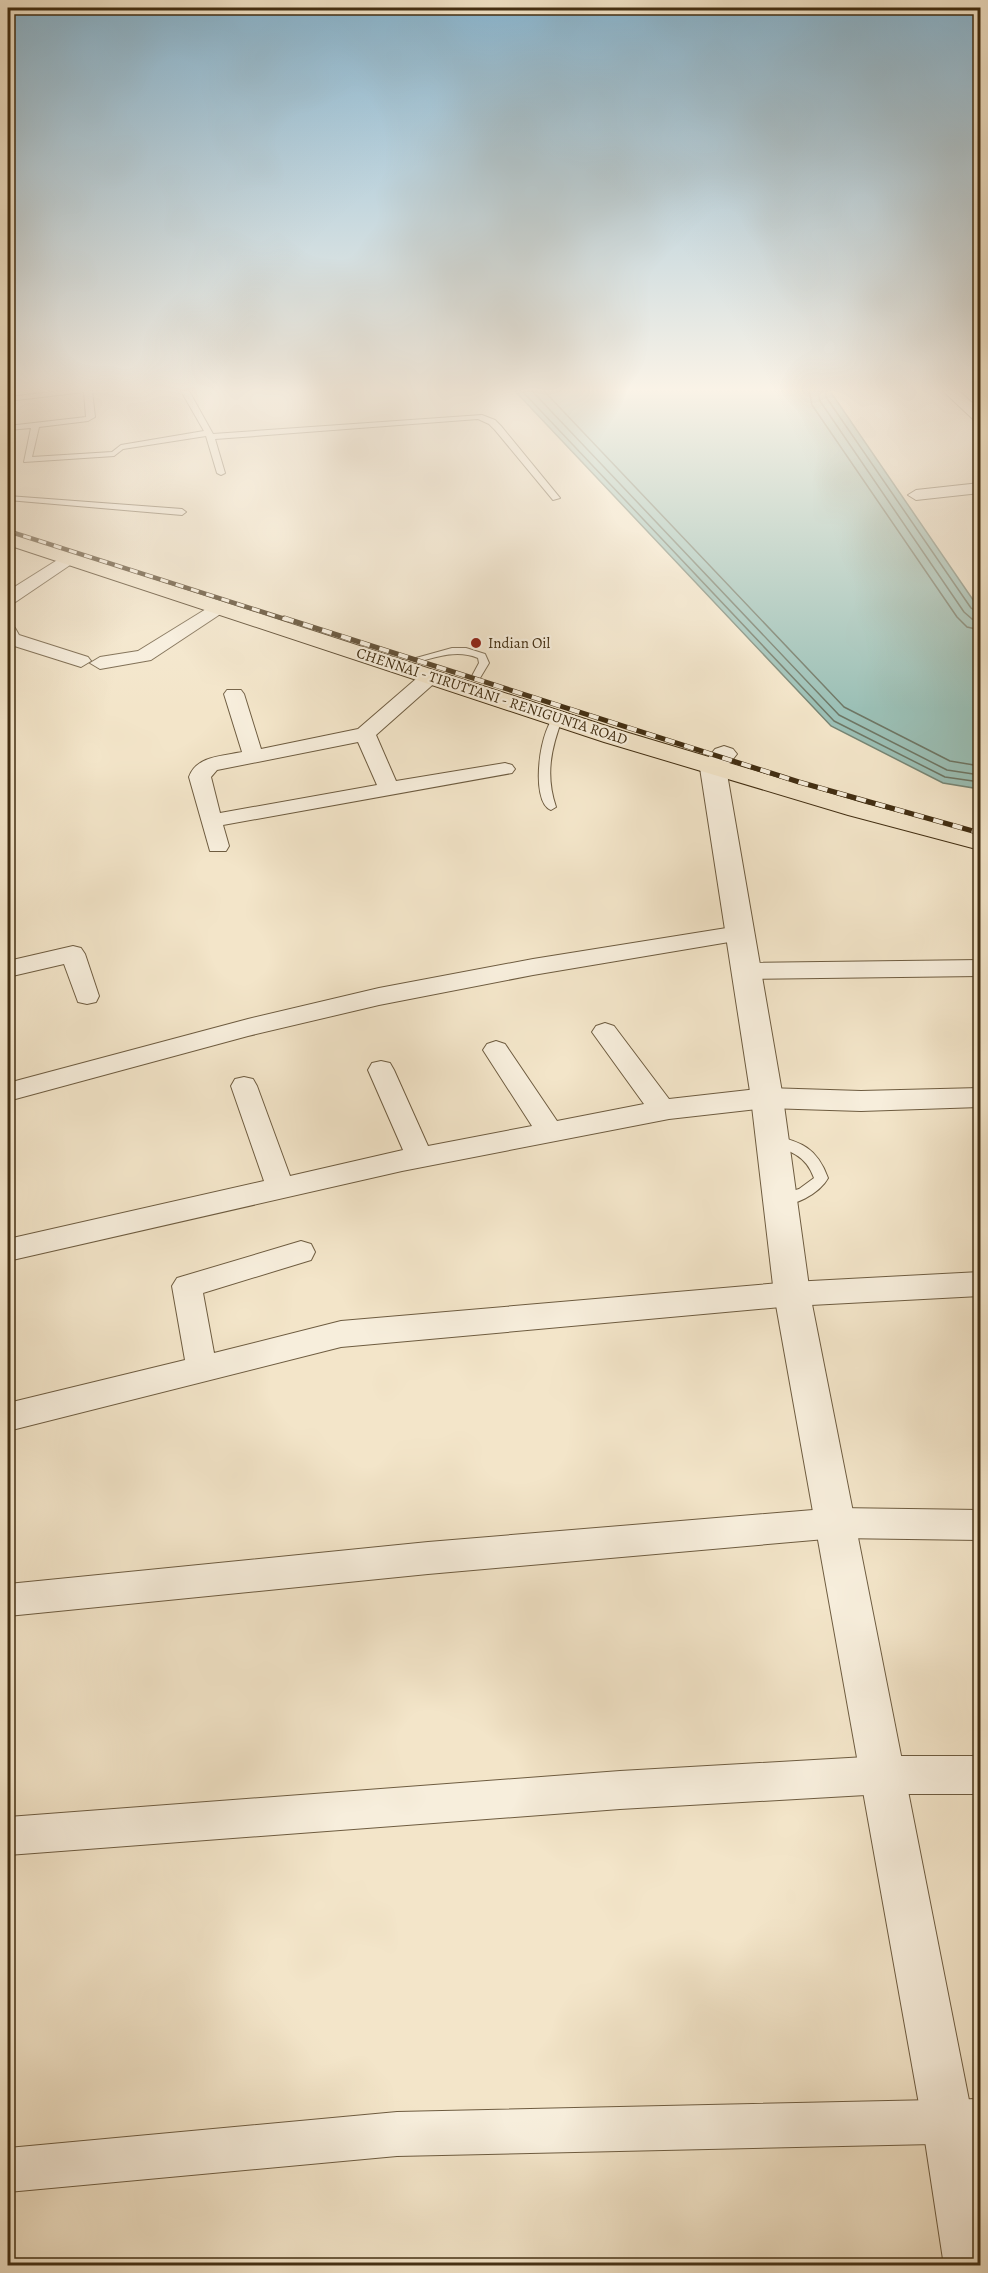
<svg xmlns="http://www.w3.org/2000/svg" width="988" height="2273" font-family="Alegreya,serif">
	<rect width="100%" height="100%" fill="#f3e5c9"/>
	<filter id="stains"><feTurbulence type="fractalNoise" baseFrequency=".00333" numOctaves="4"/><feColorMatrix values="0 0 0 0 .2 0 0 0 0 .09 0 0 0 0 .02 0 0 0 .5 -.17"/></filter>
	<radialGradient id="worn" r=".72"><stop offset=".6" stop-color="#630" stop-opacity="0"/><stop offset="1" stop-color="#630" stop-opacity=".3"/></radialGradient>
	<path fill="#9bbfb5" stroke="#778574" stroke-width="1.5" d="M515,391h315l150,219v179l-37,-6 -112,-57z"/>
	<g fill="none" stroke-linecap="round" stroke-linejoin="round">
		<path stroke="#6e7664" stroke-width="1.5" d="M522,391l312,330 111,56 35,5
			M532,391l307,324 108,55 33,5
			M544,391l300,316 106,54 30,5
			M809,391l3,14 145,212 10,10 13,3
			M818,391l2,10 144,211 8,7 8,2
			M825,391l1,6 145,211 9,6"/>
		<g stroke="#6e5c40" stroke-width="2">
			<path id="service" d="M61,391h31l3,26 -7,4 -49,6 -7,30 80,-5 9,-7 83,-14 -23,-40h8l24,43 269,-19 13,5 6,6 59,72 -7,2 -58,-70 -6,-6 -11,-5 -263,20 10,34 -4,2 -4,-2 -11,-37 -83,13 -9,7 -90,6 7,-34 -23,2v-4l78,-9 -2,-25 -76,9v-4z
				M8,496l174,13 4,3 -4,3 -174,-15z
				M452,648h14l19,6 4,9 -9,15 -8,-2 7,-13 -1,-5c-20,-8 -37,-2 -57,3l-5,-3z
				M558,714l5,3c-12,31 -18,58 -7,90l-5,3c-22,-8 -11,-88 7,-96z
				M772,1135c30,7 45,13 56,43 -8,15 -36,31 -53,26l-2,-4 2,-4 24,-7 15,-11c-8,-23 -25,-28 -47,-34l-2,-4z"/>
		</g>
		<g stroke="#6e5c40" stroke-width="2">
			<path id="minor" d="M943,391h16l21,19v12l-5,-1z
				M980,483v10l-64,7 -8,-5 8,-5z
				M70,552l6,1 3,4 -3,4 -62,42 -6,1v-13z
				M219,601l6,2 3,4 -3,4 -74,49 -51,9 -10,-6 10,-6 38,-6z
				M8,626l7,2 4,7 69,22 3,4 -10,6 -73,-23z
				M431,670l7,2 3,4 -3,4 -62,55 20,46 109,-18 7,2 3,4 -3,4 -289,52 6,21 -3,5h-16l-21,-74c7,-21 34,-21 53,-25l-18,-58 3,-4h14l3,4 17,55 97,-20 66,-57zM358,742l19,43 -157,28 -9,-36 6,-7z
				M739,926l8,3 4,5 -4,5 -214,36 -154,30 -131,31 -240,65v-18l240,-64 131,-31 154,-29z
				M73,946l8,2 4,6 14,42 -3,6 -9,2 -9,-2 -14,-38 -56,13v-16z
				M980,960v16l-234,3 -9,-2 -3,-6 3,-6 9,-2z
				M605,1023l9,3 55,73 98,-11 94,3 119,-3v19l-119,4 -94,-3 -98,11 -267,52 -394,90v-22l256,-58 -33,-95 4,-7 9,-2 9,2 4,7 33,90 113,-26 -35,-80 4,-7 9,-2 9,2 4,7 34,76 104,-20 -49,-76 4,-6 9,-3 9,3 52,77 87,-17 -52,-72 4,-6z
				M301,1241l10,3 4,8 -4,8 -108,33 11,60 127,-32 451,-39 188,-10v24l-188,10 -451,41 -333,84v-28l177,-43 -13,-74 5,-8z
				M837,1508l143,2v30l-143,-2 -409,36 -420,42v-32l420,-42z
				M883,1756h97v38h-97l-263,15 -612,46v-38l612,-46z
				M980,2099v44l-583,13 -389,36v-44l389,-36z"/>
		</g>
		<g stroke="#6e5c40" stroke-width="2">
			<path id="tertiary" d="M724,746l9,3 4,5 -11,14 57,330 27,196 170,862v110h-36l-22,-145 -148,-827 -23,-196 -51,-330 15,-19z"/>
		</g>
		<g stroke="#422e12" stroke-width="2">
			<path id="trunk" d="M8,532l614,199 244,73 114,30v16l-132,-35 -244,-73 -596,-197z"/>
		</g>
		<use href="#service" fill="#f7eedc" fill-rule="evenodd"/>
		<use href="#minor" fill="#f7eedc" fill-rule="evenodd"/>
		<use href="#tertiary" fill="#f7eedc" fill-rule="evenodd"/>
		<use href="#trunk" fill="#f3e5c9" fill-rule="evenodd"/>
		<g stroke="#422e12" stroke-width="4.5">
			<path id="rail-far1" d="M8,531l280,89"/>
		</g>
		<g stroke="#422e12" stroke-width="5">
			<path id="rail" d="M284,618l515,164 181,51"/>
		</g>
		<use href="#rail-far1" stroke="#f7eedc" stroke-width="3" stroke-dasharray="8" stroke-linecap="butt"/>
		<use href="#rail" stroke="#f7eedc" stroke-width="4" stroke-dasharray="10" stroke-linecap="butt"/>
	</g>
	<linearGradient id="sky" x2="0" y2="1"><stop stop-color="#89b8d4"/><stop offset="0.55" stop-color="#faf3e7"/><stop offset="1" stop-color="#faf3e7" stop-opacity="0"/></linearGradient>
	<rect width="988" height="709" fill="url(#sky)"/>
	<circle fill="#8f2418" stroke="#f7eedc" stroke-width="2" cx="476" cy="643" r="6"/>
	<g text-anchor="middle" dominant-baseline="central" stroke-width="4.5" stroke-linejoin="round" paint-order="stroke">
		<g font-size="15" fill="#422e12" stroke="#f7eedc" text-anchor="start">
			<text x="488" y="643">Indian Oil</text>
		</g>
		<g font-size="15" fill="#422e12" stroke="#f7eedc">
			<text transform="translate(492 696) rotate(18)">CHENNAI - TIRUTTANI - RENIGUNTA ROAD</text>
		</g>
	</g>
	<rect width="988" height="2273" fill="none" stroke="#f3e5c9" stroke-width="30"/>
	<rect x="9" y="9" width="970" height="2255" fill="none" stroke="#422e12" stroke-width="3"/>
	<rect x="15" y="15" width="958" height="2243" fill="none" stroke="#422e12" stroke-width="1.5"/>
	<rect width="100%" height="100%" filter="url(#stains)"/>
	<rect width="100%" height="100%" fill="url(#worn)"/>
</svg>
